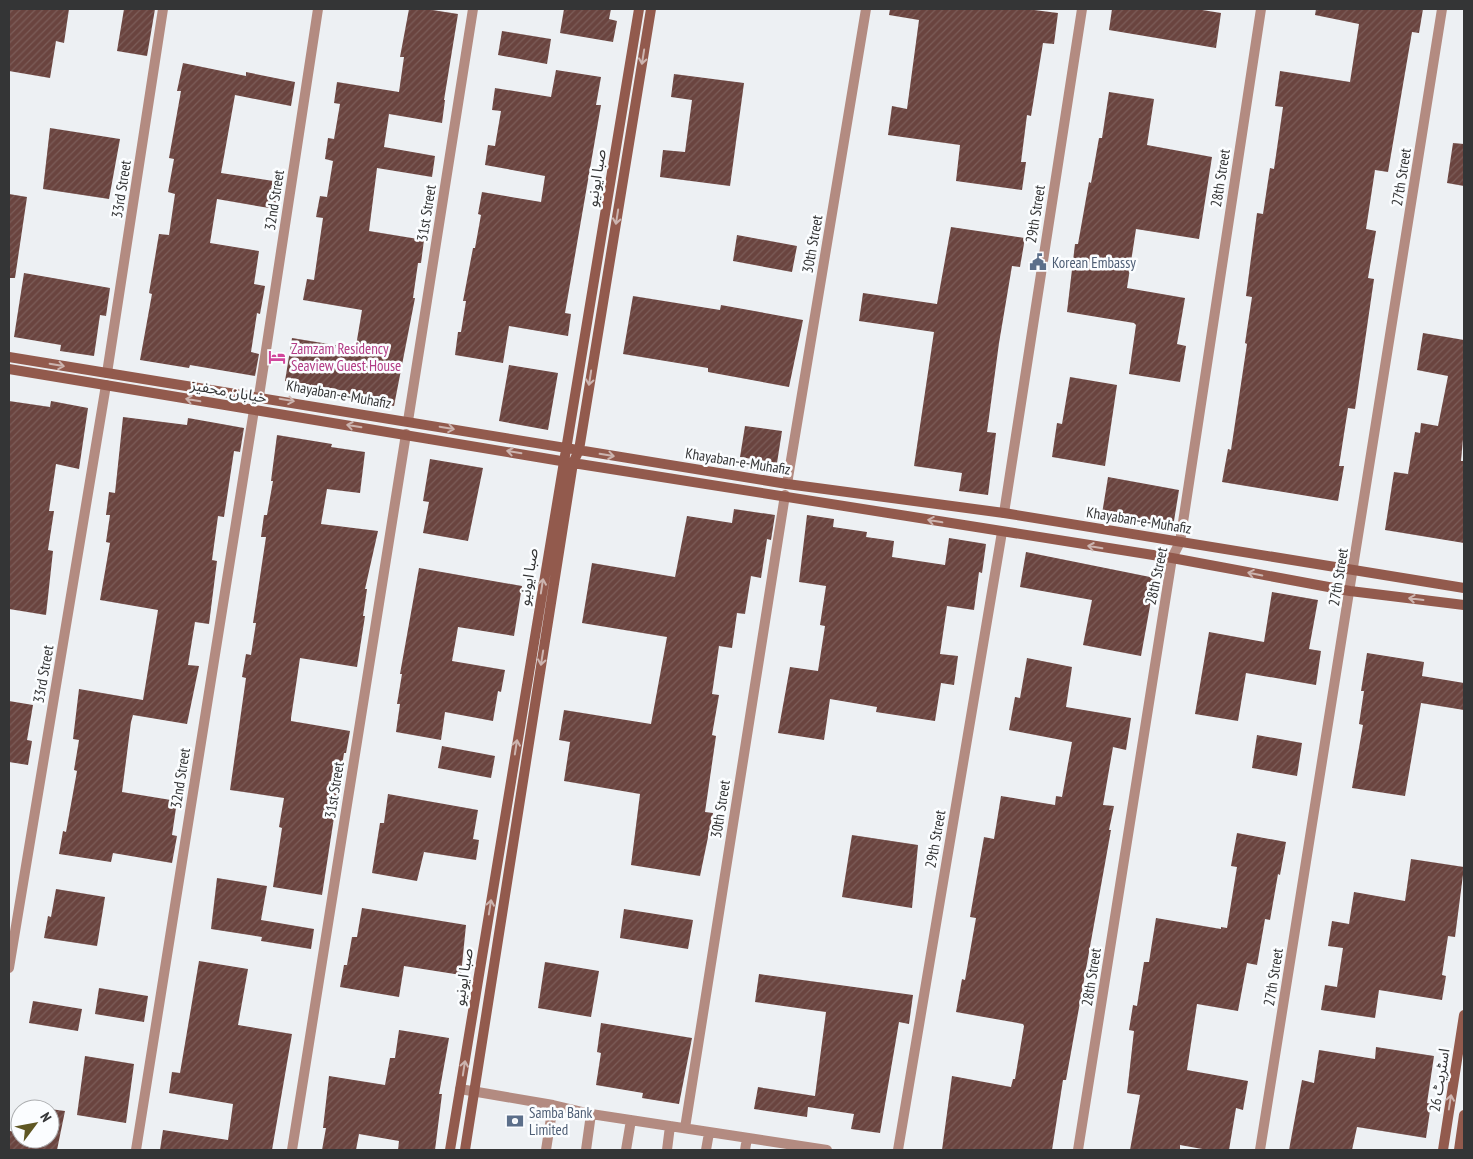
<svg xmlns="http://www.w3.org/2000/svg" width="1473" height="1159" font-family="'PT Sans Narrow','Noto Sans Arabic',sans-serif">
	<defs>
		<pattern id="building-hatch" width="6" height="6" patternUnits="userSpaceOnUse" patternTransform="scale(1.25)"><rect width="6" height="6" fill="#6a443f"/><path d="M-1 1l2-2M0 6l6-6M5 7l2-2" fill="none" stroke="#7c5d59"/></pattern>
	</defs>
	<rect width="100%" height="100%" fill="#edf0f3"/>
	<path fill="url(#building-hatch)" d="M9,9h60l-5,34 -8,-2 -6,37 -41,-7z
		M124,9h31l-8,47 -30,-5z
		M409,9h17l32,5 -14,86h1l-3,23 -53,-9 -5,33 51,9 -3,21 -55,-9 -8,63 55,9 -3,23h-3l-5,35h2l-21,108 -50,-8 2,-7 -61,-10 7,-43 61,10v-2h3l6,-36 -59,-10 4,-21 7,1 9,-62 -7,-1 4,-21 7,1 6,-36 -8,-2 3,-21 6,1 6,-35 -6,-1 3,-21 62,10 5,-35h-4z
		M564,9h47l-2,10 8,2 -4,21 -53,-9z
		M890,9h136l32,4 -4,31 -11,-1 -12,73 -4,-1 -6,47h5l-4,28 -66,-9 4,-36 -72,-10 4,-29 15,3 12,-89 -30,-5z
		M1112,9h84l25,4 -5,35 -107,-18z
		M1316,9h107l-4,24 -7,-1 -24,140 -13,-2 -9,59 10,2 -8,47 6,1 -19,130 -7,-1 -9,58h5l-6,35 -116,-19 6,-33 3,1 16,-106 -2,-1 7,-46 -6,-1 11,-83 6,1 7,-46 4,1 9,-62 -8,-1 5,-35 70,11 9,-58 -44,-9z
		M502,31l49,8 -4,25 -49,-9z
		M183,63l63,13v-4l49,10 -4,24 -56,-11 -14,78 59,9 -5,27 -58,-10 -7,44 49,8 -5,33 11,2 -5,28 -3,-1 -6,39 8,2 -4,22 -65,-11 -1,3 -49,-8 12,-66 -3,-1 10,-59 10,1 6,-41 -7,-2 6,-33 -5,-1 12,-67h-4z
		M556,70l45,7 -5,28h5l-36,208 6,1 -3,22 -59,-10 -6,37 -48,-8 3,-23h3l5,-31h-3l10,-53h2l6,-33 -3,-1 4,-22 59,10 4,-26 -60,-11 3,-20 7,1 6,-35 -9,-1 3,-22 56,9z
		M674,74l70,9 -14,103 -70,-9 3,-27 22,2 7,-52 -21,-3z
		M1109,92l45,7 -7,46 65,12 -13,82 -63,-10 -9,59 58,10 -8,46 9,2 -6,36 -51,-8 7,-49 -2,-2 -67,-11 8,-68h3l11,-62 2,1 8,-45h3z
		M50,128l70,11 -11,60 -66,-10z
		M1453,143l11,1v42l-17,-3z
		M9,194l18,3 -12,81h-6z
		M951,227l74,11 -5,29 -8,-1 -13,77 -12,89 9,1 -8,62 -29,-4 3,-18 -48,-7 20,-134 -75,-11 4,-28 74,11z
		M737,235l60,11 -5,26 -59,-11z
		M24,273l86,15 -4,28 -6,-1 -6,41 -34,-5 1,-6 -47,-8z
		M633,296l87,14 1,-5 82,15 -14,67 -81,-15v-4l-85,-14z
		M1423,333l41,7v88l-3,33h3v82l-79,-13 9,-58 14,2 7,-42 5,1 1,-10 17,3 10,-50 -31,-6z
		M509,365l49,8 -10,57 -49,-9z
		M1070,377l47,8 -12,81 -53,-9 5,-34 5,1z
		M9,401l41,6 1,-6 37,7 -9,61 -23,-5 -7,47h5l-6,39 5,1 -7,64 -37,-6z
		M123,417l64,8 1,-7 56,10 -4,24 -6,-1 -10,66 -6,-1 -6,44 5,1 -8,63 -14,-2 -7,43 11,1 -12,58 -54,-9 -2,7 -9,70 55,9 -5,34 5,1 -5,27 -59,-10 -2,9 -52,-8 4,-23 3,1 11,-61 -3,-1 5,-30 -6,-1 6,-50 64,11 15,-90 -58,-10 10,-57 -4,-1 4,-27h-4l3,-23 6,1z
		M745,426l37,5 -5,32 -37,-6z
		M277,435l55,9 -1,3 34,5 -5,41 -33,-4 -6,35 57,7 -13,58h2l-4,27h2l-8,51 -57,-9 -9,60v3l59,10 -4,22h-2l-22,142 -49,-8 9,-59 -3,-1 5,-29 -54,-8 16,-112 -4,-1 4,-23 5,1 5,-32h-3l13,-86h-5l3,-22h3l6,-34h-2z
		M430,459l53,9 -15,73 -45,-8 6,-31 -6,-1z
		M1108,477l71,13 -6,37 -71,-13z
		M734,509l41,6 -4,25 -4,-1 -6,39 -10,-2 -6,38 -8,-1 -5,35 -13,-2 -7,48 7,1 -7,40 4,1 -11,76 8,1 -13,63 -69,-11 9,-71 -76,-13 6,-39 -11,-2 5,-30 87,14 16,-87 -85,-14 10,-60 83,14 12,-61 45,7z
		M807,515l27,4 -1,8 34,5 -1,5 28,4 -2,16 53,8 4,-27 37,6 -4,29 -3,-1 -5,38 -27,-4 -7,48 18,2 -4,29 -13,-2 -6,38 -59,-9 1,-5 -47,-8 -6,41 -46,-7 12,-66 28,4 7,-45 -5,-1 6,-39 -27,-4z
		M1026,552l129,26 -14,78 -58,-11 9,-45 -72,-13z
		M419,568l103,18 -8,50 -56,-9 -6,34 53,9 -4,22 -3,-1 -5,30 -48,-9 -4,28 -45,-8 4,-28h-3l5,-30h-2z
		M1272,592l46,8 -9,49 12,2 -5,34 -70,-12 -8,48 -43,-7 14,-82 55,10z
		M1367,653l57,9 -2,14 42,7v27l-43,-7 -16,93 -53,-8 11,-63 -4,-1 5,-33h-3z
		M1027,658l45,9 -6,40 65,11 -5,32 -13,-3 -10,58 11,1 -5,24h2l-45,250h-3l-11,70h-110l10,-74 59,11 2,-8h2l9,-53 -1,-2 -67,-12 6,-33 3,1 11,-62 -6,-1 14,-80 10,2 7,-43 54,9 1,-9 6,1 10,-55 -63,-12 6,-33 5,1z
		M9,701l24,4 -6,35 5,1 -4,24 -19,-3z
		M1257,735l45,8 -5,33 -45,-8z
		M442,746l53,10 -4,22 -53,-10z
		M388,794l90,16 -5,29 6,1 -3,20 -52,-8 -7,29 -45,-8 8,-50h4z
		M1237,833l49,9 -6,33 -2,-1 -8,46 -5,-1 -8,46 -10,-2 -9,48 -41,-7 -10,66 61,11 -5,29 -7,-2 -7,42h-21l-28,-5v5h-50l10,-55 -13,-2 7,-62 -5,-1 4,-25 4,1 7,-44h5l7,-44 65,11v-2l6,1 10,-61 -6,-1z
		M852,835l66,10 -6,63 -70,-11z
		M1411,859l53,8 -9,70 -7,-1 -6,39 4,1 -4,24 -63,-10 -4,28 -54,-8 4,-25 12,2 6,-39 -15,-2 4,-25 17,3 5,-32 51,9z
		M217,878l50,8 -6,34 53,9 -3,20 -50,-8 1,-4 -51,-8z
		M56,889l49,8 -8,49 -53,-8 4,-22 3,1z
		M362,908l104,17 -5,50 -57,-9 -5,31 -59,-10 4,-22h3l5,-28h5z
		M624,909l69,11 -5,29 -68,-11z
		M199,961l49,8 -10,56 54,9 -20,116h-112l3,-20 65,10 5,-36 -64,-11 3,-21 8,1z
		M545,962l54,9 -8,46 -53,-9z
		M759,974l154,21 -4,29 -10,-2 -19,111 -29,-4 3,-15 -46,-7 -1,10 -53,-8 4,-22 57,9 11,-84 -71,-10z
		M99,988l49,8 -4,26 -49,-8z
		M33,1001l49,8 -4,22 -49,-8z
		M601,1023l91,15 -13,66 -37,-6 1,-5 -47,-8 5,-32 -4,-1z
		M399,1030l50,8 -10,56h3l-7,56h-37l1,-9 -40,-7 -3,16h-34l4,-22h-3l6,-52 56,9 5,-27h5z
		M1376,1047l58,9 -7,47 4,1 -5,34 -69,-11 -5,23h-63l13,-70 12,3 5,-33 56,9z
		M85,1056l49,8 -8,59 -49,-8z
		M50,1109l15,2 -8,39h-48l1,-19 10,2v6h30z"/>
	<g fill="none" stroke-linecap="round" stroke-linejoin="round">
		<path stroke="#b38b81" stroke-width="10" d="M107,373l56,-364
			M259,396l59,-387
			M408,421l65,-412
			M787,484l79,-475
			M1004,513l78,-504
			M9,968l97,-583
			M460,1089l93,16 38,9 236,36
			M685,1128l100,-633
			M136,1150l118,-740
			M292,1150l114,-716
			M546,1150l7,-45
			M586,1150l5,-36
			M626,1150l5,-30
			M667,1150l3,-24
			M706,1150l3,-17
			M745,1150l2,-12
			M898,1150l104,-618
			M1078,1150l94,-592 8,-16 81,-533
			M1260,1150l182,-1141"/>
		<path stroke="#925a4d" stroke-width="10" d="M9,357l778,127 217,29 460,75
			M9,369l564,94 599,95 178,33 114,14
			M450,1150l189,-1141
			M465,1150l108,-687 6,-13 72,-441
			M1443,1150l21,-135
			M1459,1150l5,-35"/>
	</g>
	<defs><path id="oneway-shaft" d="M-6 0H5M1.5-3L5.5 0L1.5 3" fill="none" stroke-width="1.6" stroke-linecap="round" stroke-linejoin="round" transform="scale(1.25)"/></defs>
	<g stroke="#ccb4af">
		<use href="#oneway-shaft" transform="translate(643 57) rotate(99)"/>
		<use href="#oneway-shaft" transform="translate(617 217) rotate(99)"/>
		<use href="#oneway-shaft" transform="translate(57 365) rotate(10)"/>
		<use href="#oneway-shaft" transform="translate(590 378) rotate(99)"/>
		<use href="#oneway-shaft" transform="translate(193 400) rotate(-170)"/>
		<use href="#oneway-shaft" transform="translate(287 400) rotate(10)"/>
		<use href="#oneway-shaft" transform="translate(354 426) rotate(-171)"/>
		<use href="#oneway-shaft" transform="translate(447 428) rotate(10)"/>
		<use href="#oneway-shaft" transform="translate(514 452) rotate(-171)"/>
		<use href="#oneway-shaft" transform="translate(607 455) rotate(9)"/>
		<use href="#oneway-shaft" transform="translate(935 521) rotate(-170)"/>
		<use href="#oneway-shaft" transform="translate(1095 547) rotate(-171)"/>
		<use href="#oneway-shaft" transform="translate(1255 574) rotate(-169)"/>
		<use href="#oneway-shaft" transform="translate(542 586) rotate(-81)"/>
		<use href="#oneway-shaft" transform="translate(1416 599) rotate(-173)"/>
		<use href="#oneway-shaft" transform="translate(542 658) rotate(99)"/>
		<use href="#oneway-shaft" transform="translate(516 747) rotate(-81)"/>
		<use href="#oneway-shaft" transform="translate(490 907) rotate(-81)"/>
		<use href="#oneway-shaft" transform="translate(464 1068) rotate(-81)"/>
		<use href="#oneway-shaft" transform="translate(1450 1102) rotate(-81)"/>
	</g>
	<defs>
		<g id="civic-bare" transform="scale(1.35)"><path d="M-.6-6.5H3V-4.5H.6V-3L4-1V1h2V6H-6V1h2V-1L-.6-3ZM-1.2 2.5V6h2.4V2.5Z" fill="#5c6f8a" stroke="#fbfdff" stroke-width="2.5" paint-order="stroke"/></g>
		<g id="hotel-bare" transform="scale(1.35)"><path d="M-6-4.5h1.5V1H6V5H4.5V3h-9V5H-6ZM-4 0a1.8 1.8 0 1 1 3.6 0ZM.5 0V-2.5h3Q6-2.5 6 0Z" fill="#d1479c" stroke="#fbfdff" stroke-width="2.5" paint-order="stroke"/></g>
		<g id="bank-bare" transform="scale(1.35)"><path d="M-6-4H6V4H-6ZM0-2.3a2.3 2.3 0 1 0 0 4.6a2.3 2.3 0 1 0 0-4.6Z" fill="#5c6f8a" stroke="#fbfdff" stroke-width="2.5" paint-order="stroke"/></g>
	</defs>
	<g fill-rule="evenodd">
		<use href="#civic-bare" x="1038" y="262"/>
		<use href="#hotel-bare" x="277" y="357"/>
		<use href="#bank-bare" x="515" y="1121"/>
	</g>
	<g text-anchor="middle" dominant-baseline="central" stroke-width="5" stroke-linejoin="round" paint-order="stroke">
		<g font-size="15" fill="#343536" stroke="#fbfdff">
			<text transform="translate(1401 177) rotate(-81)">27th Street</text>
			<text transform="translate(596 178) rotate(-81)">صبا ایونیو</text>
			<text transform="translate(1220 178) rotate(-81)">28th Street</text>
			<text transform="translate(121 189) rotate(-81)">33rd Street</text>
			<text transform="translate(274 200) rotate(-81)">32nd Street</text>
			<text transform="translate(426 213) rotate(-81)">31st Street</text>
			<text transform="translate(1035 214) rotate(-81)">29th Street</text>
			<text transform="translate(812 244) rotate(-80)">30th Street</text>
			<text transform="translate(229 391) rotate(10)">خیابان محفیز</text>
			<text transform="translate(339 394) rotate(10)">Khayaban-e-Muhafiz</text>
			<text transform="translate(738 461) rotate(9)">Khayaban-e-Muhafiz</text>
			<text transform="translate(1139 520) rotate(9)">Khayaban-e-Muhafiz</text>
			<text transform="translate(1156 576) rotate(-78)">28th Street</text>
			<text transform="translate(528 577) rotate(-81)">صبا ایونیو</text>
			<text transform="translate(1338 577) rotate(-81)">27th Street</text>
			<text transform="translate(43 674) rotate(-80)">33rd Street</text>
			<text transform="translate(180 778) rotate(-81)">32nd Street</text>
			<text transform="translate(334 790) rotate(-81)">31st Street</text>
			<text transform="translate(720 809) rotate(-81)">30th Street</text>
			<text transform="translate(935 839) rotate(-80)">29th Street</text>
			<text transform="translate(463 977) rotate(-81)">صبا ایونیو</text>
			<text transform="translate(1091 977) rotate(-81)">28th Street</text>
			<text transform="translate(1273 977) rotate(-81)">27th Street</text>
			<text transform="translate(1439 1080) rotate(-81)">اسٹریٹ 26</text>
		</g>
		<g font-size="15" fill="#4e5e75" stroke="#fbfdff" text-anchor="start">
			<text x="1052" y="262">Korean Embassy</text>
			<text x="529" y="1112">Samba Bank<tspan x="529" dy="17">Limited</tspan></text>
		</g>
		<g font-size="15" fill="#b23c85" stroke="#fbfdff" text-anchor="start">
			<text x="291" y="348">Zamzam Residency<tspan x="291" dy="17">Seaview Guest House</tspan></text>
		</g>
	</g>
	<rect width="1473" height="1159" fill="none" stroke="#343536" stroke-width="20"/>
	<g transform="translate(35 1124) rotate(58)"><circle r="24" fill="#fbfdff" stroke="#abadaf"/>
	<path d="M0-4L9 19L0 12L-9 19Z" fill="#5f5723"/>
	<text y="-8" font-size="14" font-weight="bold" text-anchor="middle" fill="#343536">N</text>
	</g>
</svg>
